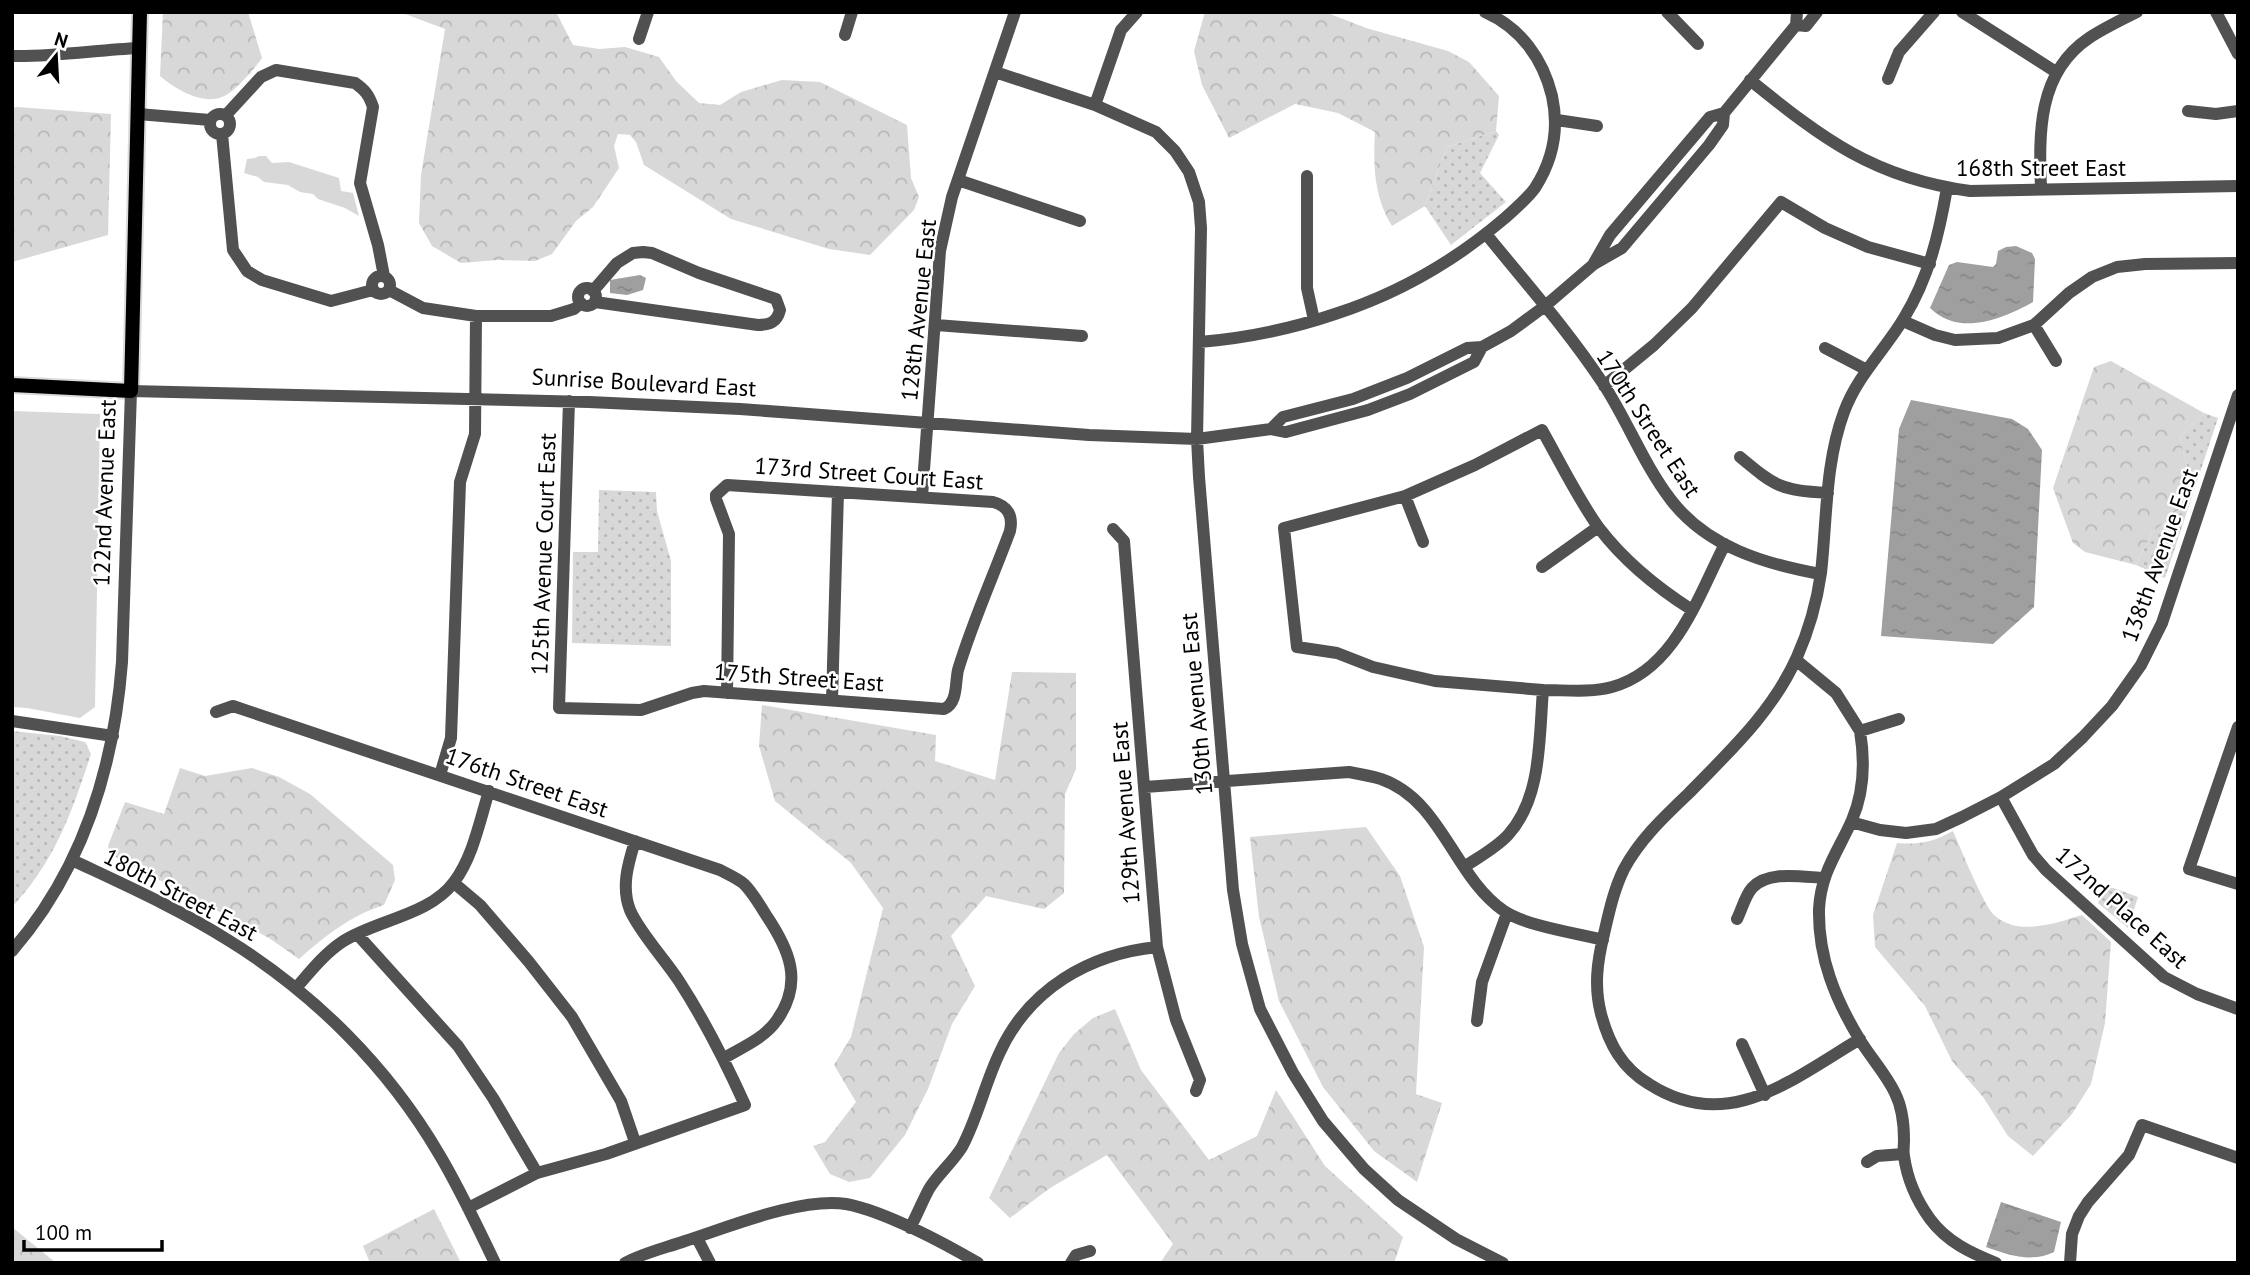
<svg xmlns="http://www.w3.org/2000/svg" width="2250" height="1275" font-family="'PT Sans',sans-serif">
	<defs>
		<pattern id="forest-crowns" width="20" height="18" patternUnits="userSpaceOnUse" patternTransform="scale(1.75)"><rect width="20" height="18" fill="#d8d8d8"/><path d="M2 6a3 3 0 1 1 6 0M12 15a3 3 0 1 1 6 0" fill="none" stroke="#b8b8b8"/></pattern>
		<pattern id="park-dots" width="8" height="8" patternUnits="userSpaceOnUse" patternTransform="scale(1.75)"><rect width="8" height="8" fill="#d8d8d8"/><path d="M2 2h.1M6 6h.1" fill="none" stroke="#b8b8b8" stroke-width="1.8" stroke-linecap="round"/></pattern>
		<pattern id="water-ripples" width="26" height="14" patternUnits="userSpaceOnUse" patternTransform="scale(1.75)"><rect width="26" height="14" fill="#9f9f9f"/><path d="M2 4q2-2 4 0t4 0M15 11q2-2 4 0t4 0" fill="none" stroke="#878787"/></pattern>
	</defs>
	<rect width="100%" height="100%" fill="#fff"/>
	<path fill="#d8d8d8" d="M259,156h7l6,7 17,-1 50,16 2,13 12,2 6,23 -14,-8 -27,-9 -5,-5 -13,-2 -12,-7 -24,-3 -6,-5 -14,-4 3,-14 8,-1z
		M12,411l88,3 -5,293 -15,11 -53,-10 -15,-1z"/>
	<path fill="url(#forest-crowns)" d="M163,12h85l14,46c-7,10 -28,35 -40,39 -20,8 -47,-8 -62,-21z
		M400,12h156l17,33 26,4 26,-2 34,10 17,24 23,22 21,2 21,-13 41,-12 38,2 87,43 4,53 8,19 -5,13 -44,45 -41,-6 -98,-30 -87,-54 -8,-23 -6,-7 -12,-1 -4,12 5,22 -26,39 -17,14 -24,33 -17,7 -38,-1 -36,3 -29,-17 -13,-23 2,-48 24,-146z
		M1205,12h120l41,16 82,23 21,11 30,34 -3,35 -49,16 -22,59 -33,20c-18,-29 -19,-60 -17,-94l-37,-19 -43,-9 -66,34 -27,-53 -8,-34z
		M17,107l94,7 -3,121 -96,27v-154z
		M2111,361l93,52 -24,24 10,41 -11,32 -27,23 -16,32 -51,-13 -12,-9 -20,-55 41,-121z
		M1012,672l64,1v96l-11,25 -1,99 -20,16 -58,-13 -35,40 24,50 -23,38 -24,65 -23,46 -35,43 -21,4 -19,-8 -17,-28 12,-4 31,-40 -22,-37 17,-28 32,-129 -32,-45 -76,-62 -16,-55 3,-41 174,30 -1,26 60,19z
		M180,768l25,8 47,-8 27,9 31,17 83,71 2,15 -11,25c-34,11 -59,31 -85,54l-30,-21 -159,-84 -2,-8 17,-44 39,12z
		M1366,827l34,49 24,71 -8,147 26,9 -25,79 -43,-31 -51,-64 -44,-86 -20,-84 -9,-80z
		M1953,831c7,16 31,75 41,84 24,22 62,8 88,0l29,27 -6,81 -14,61 -19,30 -39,42 -25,-20 -25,-39 -31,-36 -27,-55 -50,-59 -2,-32 24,-72c22,2 36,-1 56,-12z
		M1115,1009l26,61 68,90 48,-24 19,-46 49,76 78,71 -9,26h-234l13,-19 -66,-89 -57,33 -40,30 -21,-20 70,-145 15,-19 19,-16z
		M434,1209l27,54h-91l-7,-17z
		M12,1227l44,36h-44z"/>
	<path fill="url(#park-dots)" d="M1496,131l3,4 -19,38 26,29 -55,43 -26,-39 22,-59z
		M2204,413l14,5 -53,160 -29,-13 16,-32 27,-23 11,-32 -10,-41z
		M599,490l57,2 1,19 14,50v85l-99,-3 1,-91h25z
		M12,731l48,5 25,6 6,12c-19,58 -36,107 -79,153z
		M2105,885l33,12 -10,31 -30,-25z"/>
	<path fill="url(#water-ripples)" d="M2016,246l16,7 3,6 -2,43c-30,17 -74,35 -103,6l19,-43 8,-3 36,5 3,-3 2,-13 8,-4z
		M640,275l6,3 -3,12 -16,5 -17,-2v-13z
		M1911,400l101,19 16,10 14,21 -8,157 -41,37 -112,-8 18,-207z
		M2001,1202l60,20 -7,30c-22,11 -46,3 -68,-5z"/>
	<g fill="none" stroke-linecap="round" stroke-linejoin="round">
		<g stroke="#dbdbdb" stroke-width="18">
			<path id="major" d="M12,385l119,6 9,-379"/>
		</g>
		<path stroke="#515151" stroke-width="12" d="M1667,12l31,32
			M1962,12l94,60
			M2216,12l22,42
			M1796,25l10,1 11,-14
			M845,35l7,-23
			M639,39l9,-27
			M12,56c43,1 84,-6 127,-8
			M995,72l100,33 61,27 19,19 14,21 10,30 2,26 -4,211 2,38 34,413 9,54 18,65 33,64 30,48 41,48 34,31 58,39 47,24
			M1888,79l11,-27 35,-40
			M1750,80c73,59 124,98 220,111l268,-5
			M1095,105l26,-75 16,-18
			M2188,111l28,3 22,-3
			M210 124a10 10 0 1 1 20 0a10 10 0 1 1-20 0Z
			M138,114l72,6
			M226,115l35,-38 15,-7 79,13c10,7 14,12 18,24l-13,76 18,62 6,31
			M1557,120l40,6
			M222,134l11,116 14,21 15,9 69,21 42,-11
			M1307,176v112l7,32
			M958,180l122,41
			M2041,189c-2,-55 -4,-116 48,-151 15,-10 32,-18 48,-26
			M1486,234c40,49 83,98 118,151 24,37 40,80 67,115 36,47 94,64 149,74
			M1594,263l16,-28 100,-118 14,-4
			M372 285a9 9 0 1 1 18 0a9 9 0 1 1-18 0Z
			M578 297a9 9 0 1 1 18 0a9 9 0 1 1-18 0Z
			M389,290l34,18 53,8h75l23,-7 7,-6
			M593,291l24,-28 16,-10 10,-1 9,1 47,20 77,26 4,11c-3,12 -10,15 -22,15l-163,-23
			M1903,321l32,14 20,5 43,-2 36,-13 35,-32 23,-16 25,-10 28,-3 93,-1
			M936,325l146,11
			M2034,325l22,36
			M1200,342c46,-4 91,-13 135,-28 62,-20 121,-54 170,-96 10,-9 22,-19 30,-30 18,-28 24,-60 17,-92 -9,-37 -31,-68 -67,-84
			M1825,348l42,22
			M1604,386l50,-41 38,-37 89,-106 44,26 43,19 62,17
			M569,401l-10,307 82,2 51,-17 12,-2 240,18c14,-6 11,-26 14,-39 14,-47 35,-93 52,-139 3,-14 -1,-25 -17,-29l-266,-17 -11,10v4l13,35 -2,159
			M1271,429l12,-12 70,-18 54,-21 60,-30 15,-1 29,-16 34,-25 49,-42 28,-16 87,-103 14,-20 1,-12 72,-88 1,-13
			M1740,457c36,30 40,33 88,36
			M1405,496l18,46
			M922,497l18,-246 12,-54 63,-185
			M1113,529l11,12 33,406 19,73 24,60 -4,11
			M1542,567l56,-40
			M1796,660l40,33 24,38 39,-12
			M1543,690l-108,-9 -62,-14 -36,-14 -40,-6 -13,-119 121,-32 70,-31 67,-35c18,32 36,69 57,98 26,34 57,59 93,82
			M832,700l6,-208
			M216,712l17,-6 487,164c7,4 17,8 24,14 8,8 16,21 22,31 23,34 38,67 11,105 -12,18 -36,28 -53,38
			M12,721l101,15
			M2238,727l-49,142 49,15
			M1860,731c5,30 4,61 -8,89 -14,32 -31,52 -33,89 -1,48 16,90 41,131 11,18 26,34 35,53 7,14 9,32 9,47 0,5 -1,11 0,16 3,22 13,45 26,63 17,23 41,34 66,44
			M440,775l11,-37 9,-256 15,-48 1,-118
			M1145,787l204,-15c11,2 22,4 32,7 61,21 73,98 123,132 22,15 72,22 99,29
			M2001,797l32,58 13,15 118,107 33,17 41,15
			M1851,822l29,8 26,3 30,-4 26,-12 39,-20 53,-33 29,-27 29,-31 29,-41 21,-42 76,-228
			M72,860c53,25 107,49 156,80 86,53 160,127 211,214 21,35 38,72 56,109
			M1464,867c15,-10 32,-19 44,-32 34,-37 31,-97 35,-145 23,0 47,3 69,-3 63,-17 86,-91 113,-143
			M454,883l26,22 49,57 43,55 49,84 14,41
			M1737,919c5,-10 8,-23 15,-31 16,-18 51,-11 72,-10
			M357,934l101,112 35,52 44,75
			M12,951c71,-82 102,-184 110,-289l9,-271 458,11 151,7 349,26 108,4 74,-10 15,3 82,-22 42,-16 64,-32 8,-15
			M296,988c14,-16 28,-34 46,-46 33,-22 87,-26 112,-60 19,-25 26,-62 35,-91
			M1477,1021l5,-39 25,-69
			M1860,1039c-68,40 -132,96 -211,45 -27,-16 -40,-40 -48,-70 -7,-27 -4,-52 3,-80 5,-22 10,-45 20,-65 16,-30 41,-53 65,-76 41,-42 84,-82 108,-136 12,-27 20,-56 24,-84 6,-54 4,-110 23,-161 13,-36 41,-62 60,-94 25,-41 35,-84 43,-130
			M1742,1044l23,51
			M1867,1162l10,-6 26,-2
			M468,1208l69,-35 69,-19 139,-49c-19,-42 -40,-84 -66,-124 -13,-20 -41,-51 -49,-71 -9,-23 -2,-46 5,-69
			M910,1228c7,-13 12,-26 19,-39 9,-15 24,-27 33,-42 16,-30 23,-64 38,-95 29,-63 89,-98 157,-105
			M697,1238l13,25
			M625,1263c18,-10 40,-15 60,-22 44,-14 116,-44 161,-37 38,7 98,39 132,59
			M1071,1263l5,-8 14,-4
			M2070,1263l2,-29 7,-18 9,-14 41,-47 13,-30 96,33"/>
		<use href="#major" stroke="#000" stroke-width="14"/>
	</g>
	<g text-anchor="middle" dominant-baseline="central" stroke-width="5" stroke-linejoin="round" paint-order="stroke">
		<g font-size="23" fill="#000" stroke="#fff">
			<text x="2041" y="167">168th Street East</text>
			<text transform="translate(918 310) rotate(-84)">128th Avenue East</text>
			<text transform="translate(644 382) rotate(3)">Sunrise Boulevard East</text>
			<text transform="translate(1649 423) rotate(57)">170th Street East</text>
			<text transform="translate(869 473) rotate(4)">173rd Street Court East</text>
			<text transform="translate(104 493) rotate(-88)">122nd Avenue East</text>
			<text transform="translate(543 554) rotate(-88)">125th Avenue Court East</text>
			<text transform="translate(2159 555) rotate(-70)">138th Avenue East</text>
			<text transform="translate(799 677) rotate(4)">175th Street East</text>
			<text transform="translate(1196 704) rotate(-95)">130th Avenue East</text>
			<text transform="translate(527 782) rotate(19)">176th Street East</text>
			<text transform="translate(1125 813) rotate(-94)">129th Avenue East</text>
			<text transform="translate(181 894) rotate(28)">180th Street East</text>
			<text transform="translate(2122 907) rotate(42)">172nd Place East</text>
		</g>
	</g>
	<rect width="2250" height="1275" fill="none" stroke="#000000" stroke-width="28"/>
	<g transform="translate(56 56) rotate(18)" stroke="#ffffff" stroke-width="5" paint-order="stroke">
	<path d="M0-5L12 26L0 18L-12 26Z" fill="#000000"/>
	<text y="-10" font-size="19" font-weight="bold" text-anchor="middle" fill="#000000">N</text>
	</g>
	<path d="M24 1240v10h138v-10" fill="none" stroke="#000000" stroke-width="3.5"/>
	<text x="35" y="1240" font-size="21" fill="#000000" stroke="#ffffff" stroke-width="5" paint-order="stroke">100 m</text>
</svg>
